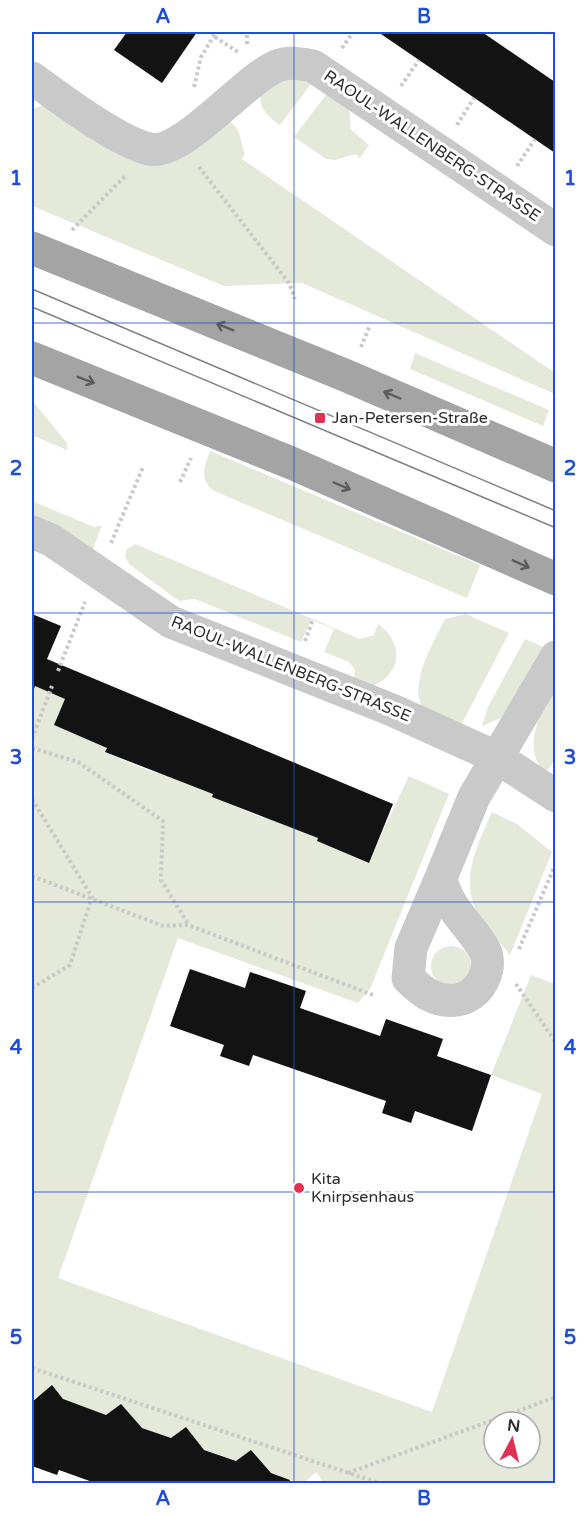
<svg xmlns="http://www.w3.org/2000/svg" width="587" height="1515" font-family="'Varela Round',sans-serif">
	<rect width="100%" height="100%" fill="#fff"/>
	<path fill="#e4e9d9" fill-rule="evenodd" d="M283,76l31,4 -34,45c-15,-10 -22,-18 -19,-36z
		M329,91c19,13 23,14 21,38l19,16 -9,13 -4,-4 -21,6 -9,-1 -32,-22z
		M47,104l72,45 107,-28c17,5 13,20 19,33l-3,5 313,214v21l-253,-111 -78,3 -192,-80v-97z
		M415,353l134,57 -6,16 -133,-57z
		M32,400l35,43v7l-35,-15z
		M210,451l270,114 -13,33 -253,-107c-15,-12 -10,-24 -4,-40z
		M32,501l62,26 8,-2 -11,29 -59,-36z
		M135,544l225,95 14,-4 4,-11c27,19 24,52 -8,63l-16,-9 1,-8 -6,-8 -25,-10 10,-23 -23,-9 -10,22 -106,-43 -16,2 -49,-36 -5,-8 1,-7z
		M466,614l43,19 -49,94c-9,-3 -24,-6 -31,-12 -27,-22 5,-73 16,-96z
		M525,639l18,8 -35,63 -7,8 -19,8 6,-19z
		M32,685l36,8 -14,32 53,22 -2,6 53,21 1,-3 55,21 -2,5 51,21 1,-1 55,20 -2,4 51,22 41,-87 40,18 -79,195 -12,14 -180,-65 -120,340 374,134 110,-318 -51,-19 40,-100 24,9v499l-237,1 4,-4 -6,-8 -12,11h-4l-49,-17 6,-9 -6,-7 -14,11 -51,-18 -2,-3 9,-5 -7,-8 -14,11 -50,-17 -3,-4 8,-6 -6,-7 -13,12 -55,-13 -1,-17 -13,12 -7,-2zM494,1422h36v36h-36z
		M555,686v73l-9,14c-26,-22 -5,-63 9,-87z
		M492,812l25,12 35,28 -42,103c-11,-15 -26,-29 -34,-45 -16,-33 3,-68 16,-98z
		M431 966a20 20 0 1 1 40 0a20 20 0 1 1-40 0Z"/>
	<path fill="#131313" d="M127,32h70l-35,51 -48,-33z
		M378,32h104l73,50v71z
		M32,614l29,12 -14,33 346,145 -24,59 -52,-22 1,-3 -106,-41 1,-3 -108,-42 2,-4 -53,-23 11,-26 -30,-13 -3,8z
		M190,969l55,19 5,-16 27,9 29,10 -6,17 80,28 6,-17 57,20 -6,17 54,19 -19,56 -57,-20 -4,12 -29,-10 4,-12 -133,-46 -4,11 -29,-10 4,-11 -54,-19z
		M52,1385l11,14 43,16 15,-11 21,24 29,10 15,-11 18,23 32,11 15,-11 20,23 19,7 -1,4h-191l-39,-14 -2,5 -25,-9v-64z"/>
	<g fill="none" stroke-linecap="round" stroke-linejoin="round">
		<path stroke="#c9c9c9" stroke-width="4" stroke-dasharray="3 3" stroke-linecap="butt" d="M215,37l23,15
			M247,44v-12
			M342,48l11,-16
			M401,86l18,-26
			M194,87l7,-30 15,-25
			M457,125l17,-27
			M517,166l18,-27
			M199,167l90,116 6,16
			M72,230l53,-54
			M361,347l9,-22
			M180,482l11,-24
			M111,543l32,-76
			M305,641l8,-22
			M58,671l27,-69
			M32,739l20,-53
			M32,748l46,14 85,59 -2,59 27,44
			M32,799l60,98 -22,68 -38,23
			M32,876l131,50 25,-1 185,70
			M519,949l37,-86
			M516,984l40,59
			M32,1368l350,116
			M348,1473l208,-76"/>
		<path stroke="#c9c9c9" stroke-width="33" d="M32,78c29,21 83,62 117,71 33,8 95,-70 128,-83 12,-5 24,-2 36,0l243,164
			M32,532l19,8 120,82 221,88 104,47 60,39
			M440,880l-29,68 -3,30c14,14 28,25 49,22 20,-2 37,-29 28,-49 -8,-16 -23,-30 -33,-46 -5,-8 -8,-17 -12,-25l34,-83 82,-140"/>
		<path stroke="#a4a4a4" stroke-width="33" d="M32,248l315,128 209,90
			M32,358l257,104 267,117"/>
		<path stroke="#818181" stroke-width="1.5" d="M32,289l524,222
			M32,307l524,221"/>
	</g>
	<defs><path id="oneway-shaft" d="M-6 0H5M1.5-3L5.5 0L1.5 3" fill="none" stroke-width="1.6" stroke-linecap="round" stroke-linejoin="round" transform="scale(1.5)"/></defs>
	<g stroke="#5c5c5c">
		<use href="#oneway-shaft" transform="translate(225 327) rotate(-158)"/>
		<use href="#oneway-shaft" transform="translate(86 380) rotate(21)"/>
		<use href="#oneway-shaft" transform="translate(392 395) rotate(-157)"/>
		<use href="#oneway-shaft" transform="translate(342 486) rotate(23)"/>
		<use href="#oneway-shaft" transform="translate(521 564) rotate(24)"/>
	</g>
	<path fill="none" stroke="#1d4ed8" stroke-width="1.5" stroke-opacity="0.55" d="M294,32v1452M32,323h524M32,613h524M32,902h524M32,1192h524"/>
	<g fill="#e03155" stroke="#fff" stroke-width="2">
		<rect x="314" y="412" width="12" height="12" rx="3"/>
		<circle cx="299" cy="1188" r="6"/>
	</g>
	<g text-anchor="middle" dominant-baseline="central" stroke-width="6" stroke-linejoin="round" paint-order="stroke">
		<g font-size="16" fill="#2c2c2c" stroke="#fff">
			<text transform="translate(432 146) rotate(34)">RAOUL-WALLENBERG-STRASSE</text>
			<text transform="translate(291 669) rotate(22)">RAOUL-WALLENBERG-STRASSE</text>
		</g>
		<g font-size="16" fill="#2c2c2c" stroke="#fff" text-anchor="start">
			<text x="332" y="418">Jan-Petersen-Straße</text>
			<text x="311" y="1179">Kita<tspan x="311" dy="18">Knirpsenhaus</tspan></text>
		</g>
	</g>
	<rect width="587" height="1515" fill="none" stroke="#ffffff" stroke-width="66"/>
	<g transform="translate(512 1440) rotate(7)"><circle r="28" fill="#ffffff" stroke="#ababab" stroke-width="1.5"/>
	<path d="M0-4.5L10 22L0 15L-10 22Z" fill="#e03155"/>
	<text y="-9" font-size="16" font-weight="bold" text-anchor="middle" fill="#2c2c2c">N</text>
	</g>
	<rect x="33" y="33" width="521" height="1449" fill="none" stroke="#1d4ed8" stroke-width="2"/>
	<g font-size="20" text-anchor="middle" font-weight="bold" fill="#1d4ed8">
		<text x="163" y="23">A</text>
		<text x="424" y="23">B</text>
		<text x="16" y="185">1</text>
		<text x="570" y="185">1</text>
		<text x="16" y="475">2</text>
		<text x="570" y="475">2</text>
		<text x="16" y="764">3</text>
		<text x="570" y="764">3</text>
		<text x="16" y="1054">4</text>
		<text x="570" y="1054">4</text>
		<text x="16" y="1344">5</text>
		<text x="570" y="1344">5</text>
		<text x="163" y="1505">A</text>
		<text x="424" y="1505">B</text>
	</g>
</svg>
